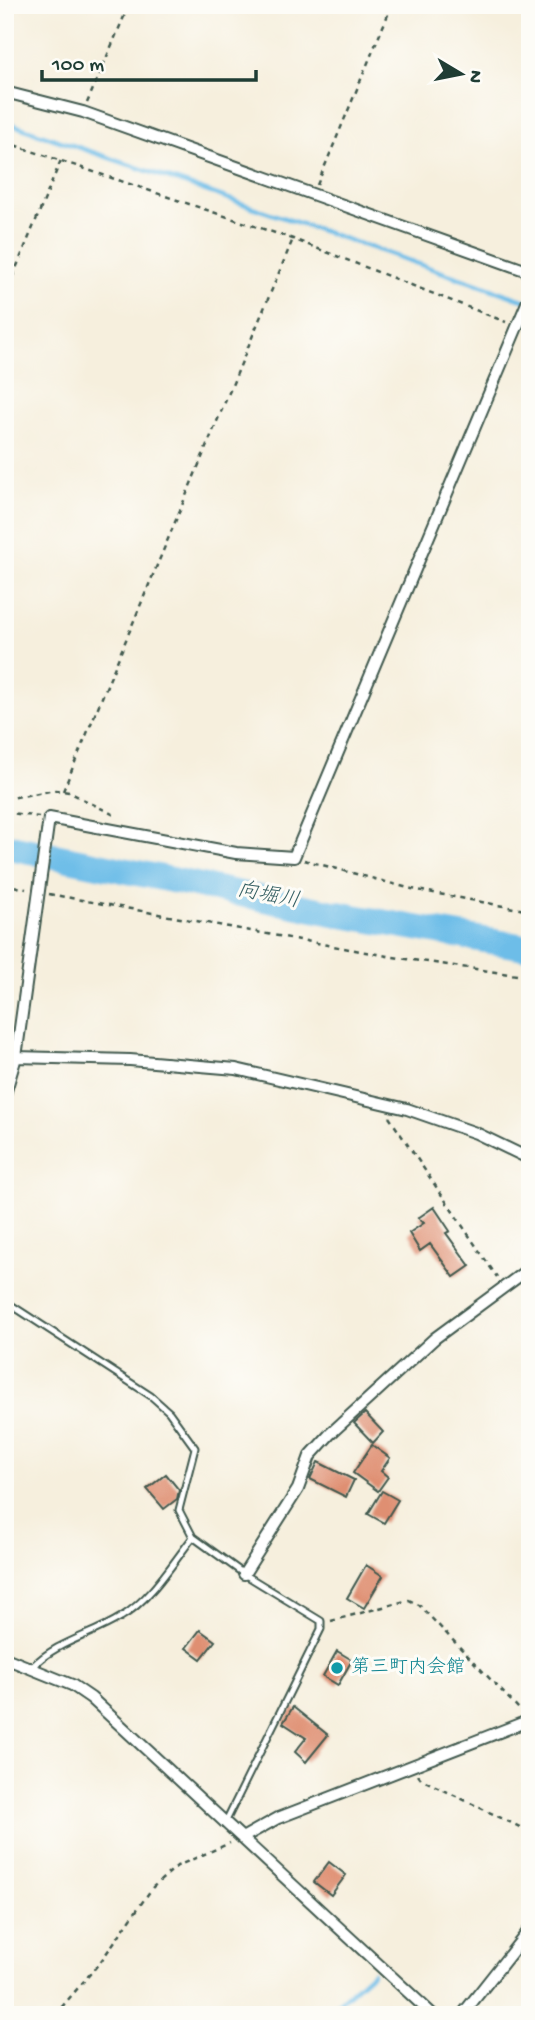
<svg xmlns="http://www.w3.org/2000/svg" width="535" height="2020" font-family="'Gochi Hand','Klee One',sans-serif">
	<rect width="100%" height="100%" fill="#fdfcf7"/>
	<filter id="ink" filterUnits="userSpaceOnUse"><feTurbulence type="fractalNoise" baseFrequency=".0143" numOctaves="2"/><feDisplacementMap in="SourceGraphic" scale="14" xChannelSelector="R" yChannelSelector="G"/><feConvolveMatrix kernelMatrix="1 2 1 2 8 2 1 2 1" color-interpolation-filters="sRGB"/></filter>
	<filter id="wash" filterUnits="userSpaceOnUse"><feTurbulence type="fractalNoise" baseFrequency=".00686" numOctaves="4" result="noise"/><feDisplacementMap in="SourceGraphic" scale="28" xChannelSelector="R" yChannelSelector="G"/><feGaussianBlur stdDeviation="1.57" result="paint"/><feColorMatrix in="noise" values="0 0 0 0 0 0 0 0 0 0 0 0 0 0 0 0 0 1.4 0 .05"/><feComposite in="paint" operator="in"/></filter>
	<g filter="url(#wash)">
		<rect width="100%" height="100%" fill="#f6efdd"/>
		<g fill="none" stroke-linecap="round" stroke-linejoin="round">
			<path stroke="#6dbde8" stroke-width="4.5" d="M5,122l521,179
				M325,2015l48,-43"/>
			<path stroke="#6dbde8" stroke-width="26" d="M5,846l348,71 177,31"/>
		</g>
		<g id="blocks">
			<path fill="#df8f72" d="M434,1207l16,24 -4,2 24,33 -16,11 -24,-33 -10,7 -11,-18 15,-10 -6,-5z
				M365,1413l18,19 -10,11 -19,-20z
				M372,1445l18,13 -9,13 7,6 -10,14 -25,-18z
				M318,1462l36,18 -8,17 -36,-18z
				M166,1474l13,16 -2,9 -13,10 -17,-20z
				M382,1491l16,9 -14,23 -16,-9z
				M366,1565l17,11 -19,32 -17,-10z
				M200,1630l15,11 -14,18 -15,-11z
				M337,1651l15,9 -14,25 -15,-9z
				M293,1707l35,28 -22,27 -11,-10 11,-14 -23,-15z
				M329,1862l17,13 -15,20 -17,-13z"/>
		</g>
	</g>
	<g filter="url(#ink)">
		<use href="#blocks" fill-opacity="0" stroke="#3f584d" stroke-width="2"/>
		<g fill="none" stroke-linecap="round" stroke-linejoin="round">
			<g stroke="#3f584d" stroke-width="9">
				<path id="service" d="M5,1301l146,95 18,16 26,36 -16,62 14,27 51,37 77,47v8l-95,192
					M32,1667c25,-26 59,-31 89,-50 30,-18 51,-53 72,-80"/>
			</g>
			<g stroke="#3f584d" stroke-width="14">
				<path id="minor" d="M5,92l78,20 447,160
					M16,1057l114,3 106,9 171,40 69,24 54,26
					M5,1094l11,-37 33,-239 187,35 58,4 236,-561
					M244,1574l54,-85 12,-33 20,-22 105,-96 95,-70
					M5,1658l67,27 19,13 342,317
					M242,1838l36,-20 252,-98
					M462,2015l68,-86"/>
			</g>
			<path stroke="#3f584d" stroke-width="2.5" stroke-dasharray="5 5" stroke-linecap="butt" d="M87,103l42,-98
				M5,142l288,97 213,83
				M317,185l75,-180
				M5,295l56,-135
				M63,791l230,-552
				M5,799l50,-9 14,2 49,25
				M5,812l34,5
				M304,860l108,29 118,22
				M5,884l21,5
				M49,894l344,63 137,20
				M389,1117l108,160
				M331,1621l78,-21 10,5 101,105
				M418,1775l3,4 109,53
				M55,2015l46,-54 52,-74 24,-21 53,-23"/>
			<use href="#service" stroke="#fff" stroke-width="5"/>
			<use href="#minor" stroke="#fff" stroke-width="10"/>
		</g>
	</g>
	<circle fill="#0f9aa8" stroke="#fdfcf7" stroke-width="2.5" cx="337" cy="1668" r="7"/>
	<g text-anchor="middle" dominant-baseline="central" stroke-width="6" stroke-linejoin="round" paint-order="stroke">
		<g font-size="19" fill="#0d838f" stroke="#fdfcf7" text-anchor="start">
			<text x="351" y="1668">第三町内会館</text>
		</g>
		<g font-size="21" font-style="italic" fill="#325d61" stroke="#fdfcf7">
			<text transform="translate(268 897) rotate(11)">向堀川</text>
		</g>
	</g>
	<rect width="535" height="2020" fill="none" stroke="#fdfcf7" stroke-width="28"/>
	<g transform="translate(461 74) rotate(100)" stroke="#fdfcf7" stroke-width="5" paint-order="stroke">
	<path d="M0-5L12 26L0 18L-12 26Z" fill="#1f3d34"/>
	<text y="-10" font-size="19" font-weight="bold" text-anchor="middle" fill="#1f3d34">N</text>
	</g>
	<path d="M42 70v10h214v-10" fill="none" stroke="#1f3d34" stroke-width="3.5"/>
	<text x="52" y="70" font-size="21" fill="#1f3d34" stroke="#fdfcf7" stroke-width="5" paint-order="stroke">100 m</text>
</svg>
